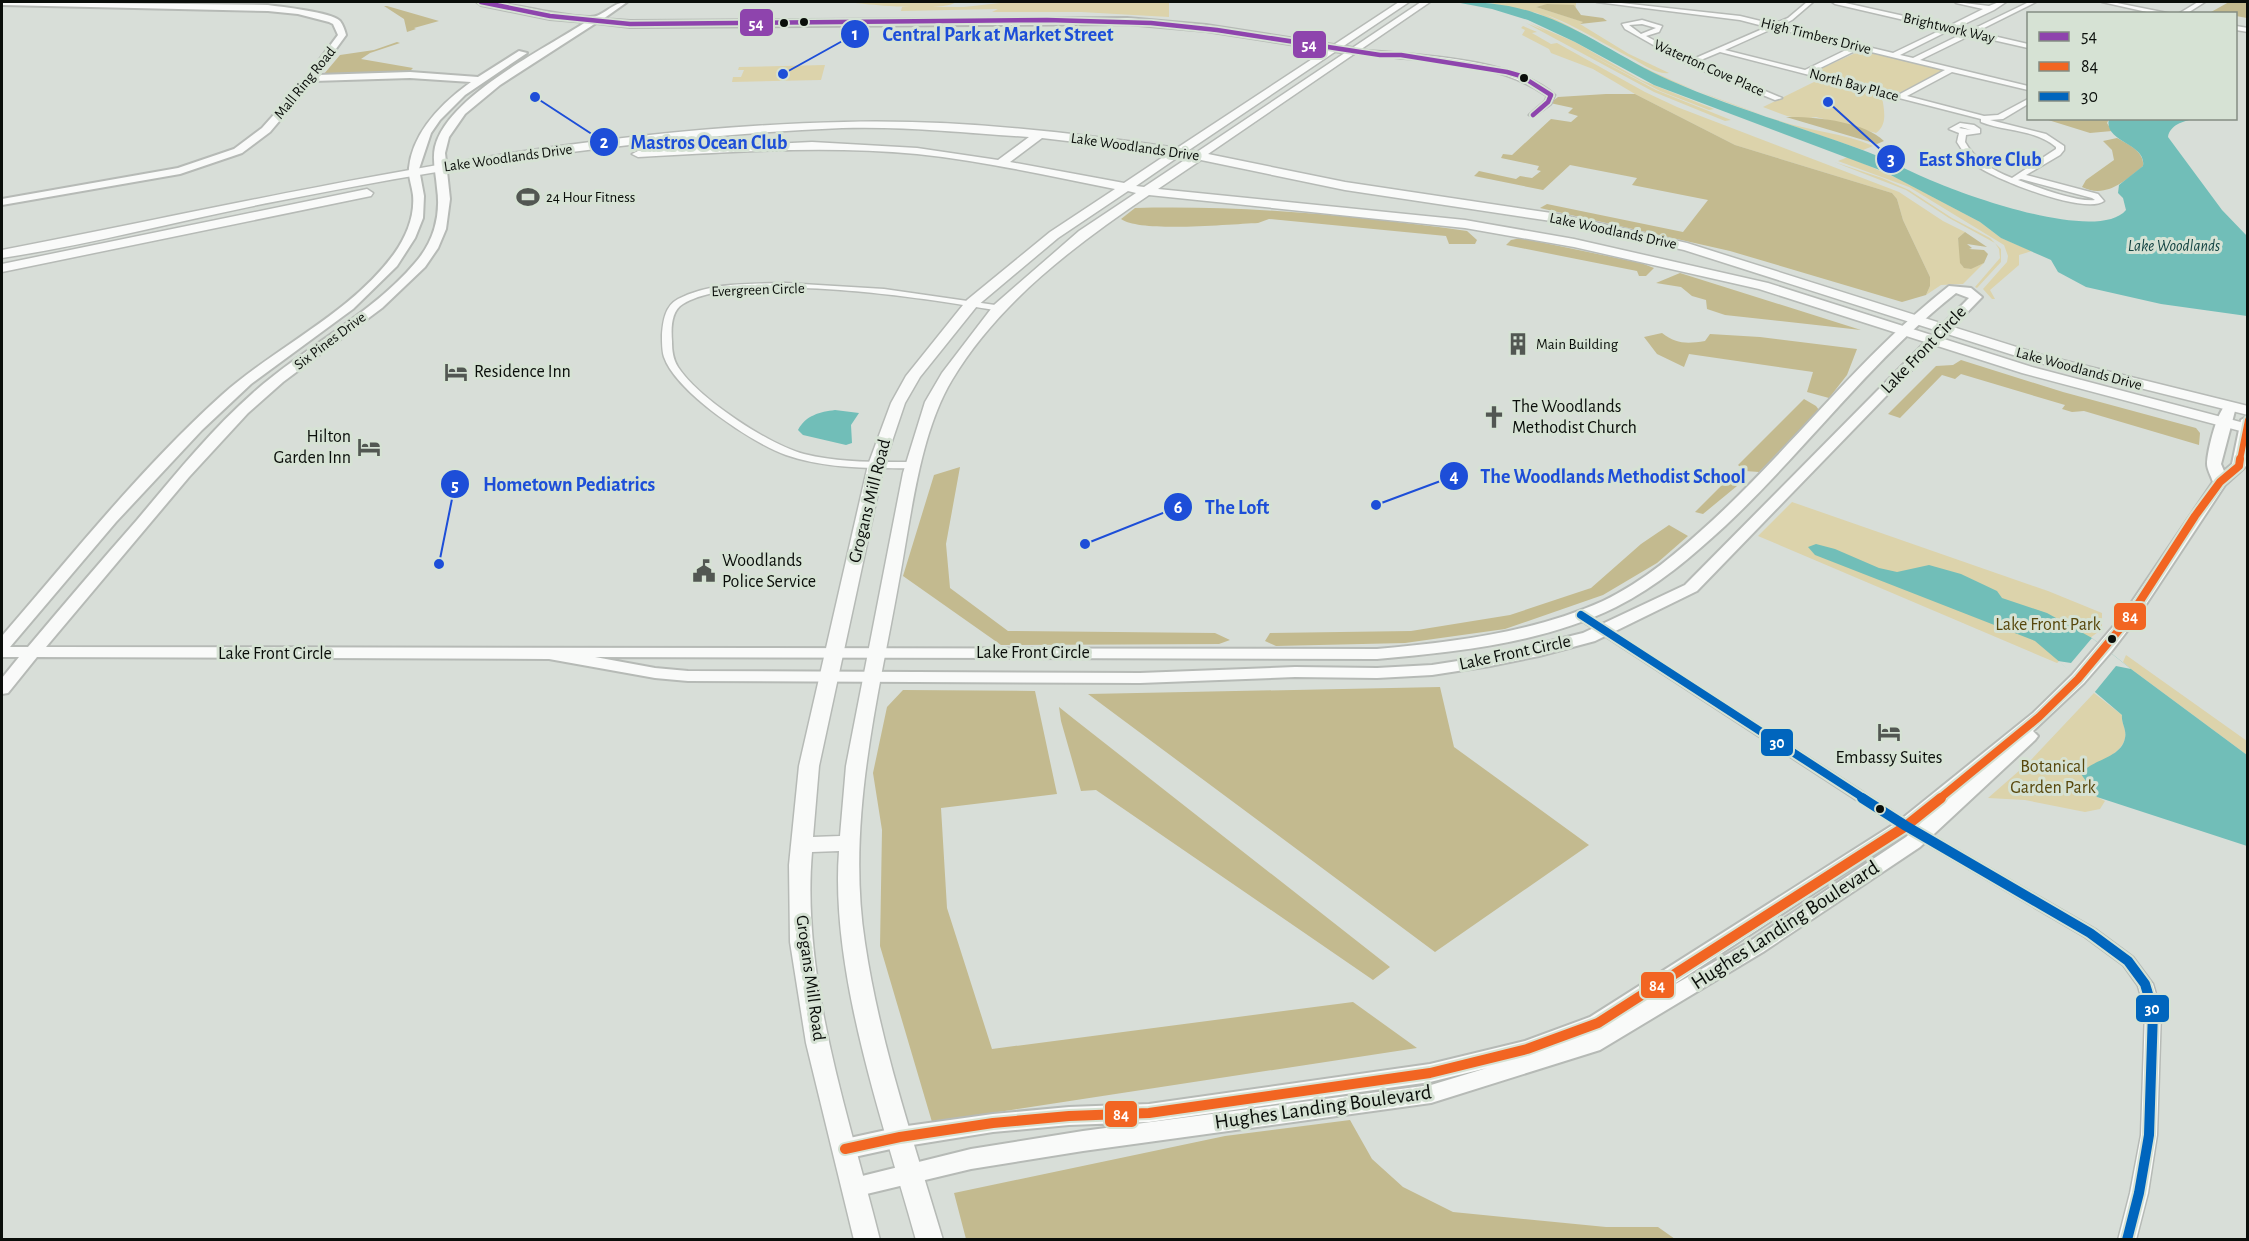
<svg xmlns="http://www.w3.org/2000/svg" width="2249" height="1241" font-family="'Alegreya Sans',sans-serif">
	<rect width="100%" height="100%" fill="#d8ded8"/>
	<path fill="#dcd3ab" d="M849,2h107c-11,10 -89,3 -107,0z
		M1009,2h160v15l-88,-5h-89l6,-3 -97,2 1,-4h62z
		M1486,2c47,-1 86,26 126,49 53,29 111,51 168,70 30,10 64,12 93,25l-10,4 -87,-30 -108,-40 -39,-19 -55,-31 -37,-17z
		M1499,2l32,1 48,-1 -3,1v4l-27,-3 -13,3 48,15 -4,2 49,30 40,19c-11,2 -25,-8 -34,-13 -50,-26 -78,-48 -136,-58z
		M1526,23l24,10 106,57 75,30 -6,1 -71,-29z
		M1530,23l45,19 66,38 73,29 -5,1 -49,-19z
		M1523,26l14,6 -5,1 19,11 6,-1 88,49 32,15 222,85 44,29 22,11 -7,6 4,28 8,3 14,-6 -21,21 -22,1 -15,10 4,-9v-9l-27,-57 -6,-21 -5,-6 -157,-48 -100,-51 -42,-25 -42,-16 -2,-4 -27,-14 3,-5 -4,-2z
		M1862,50l78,18 2,3 -40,21h-6l-80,-21z
		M825,65l-4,15 -89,2 1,-5h8l3,-7h-6l1,-3z
		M1822,78l62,16 -2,3c2,12 6,28 -6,36l-60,-16 -14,2 -15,-3 -24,-9z
		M1848,157l51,22 81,43 21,16 31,13 -13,4v10l-29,25 5,9h-3l-9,-10 24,-27 1,-6 -4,-11 -95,-58 -71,-26z
		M1834,162l48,16 27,12 43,28 38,20 11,11v13l-24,26 -2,-1 25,-29 -1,-9 -4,-6 -46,-25 -43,-28z
		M1792,502l256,89 54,22v16l-45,34 -299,-127z
		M2126,655l121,86v14l-116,-86 -8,-7z
		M2094,693l28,22c-1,8 5,15 3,23 -3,16 -27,25 -40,31l12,28 8,4 -5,8 -15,3 -60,-12 -37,-2 40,-35z"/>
	<path fill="#c3ba8f" d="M2229,2h18v16l-11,-2v-2l-25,-2z
		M1547,4l27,1 7,10 22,3 4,3 -27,3 3,-2 -47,-15z
		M384,6h3l52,15 -25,7 2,1 -9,3 -3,-13z
		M397,42l3,1 -30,10 -9,6 52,9 -5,5 -84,1 16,-19 34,-5z
		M1606,94h29l100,51 157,48 5,6 6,21 27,57v9l-4,9 -24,7 -172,-51 -190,-43 7,-4 136,28 25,-32 -76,-15 5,-7 -67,-13 -27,25 -69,-14 5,-5 37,8 4,-3 12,2 9,-7 -4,-1 2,-4 -38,-8 2,-4 9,1 39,-36 20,3 7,-6 -10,-3 5,-5 -23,-5 8,-6z
		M1786,117c26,-1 78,4 98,24l-7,3z
		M2045,119h64l-2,4 5,8 -22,2z
		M2117,138c11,6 28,14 26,28 -18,15 -37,33 -61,21l4,-7 28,-20 -2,-10 -9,-9z
		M1135,208c110,-3 222,8 332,23l10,9 -2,4h-26l-3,-8 -177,-17 -11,4c-27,1 -118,10 -137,-4z
		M1965,232l22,15 -20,-3 5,4 -3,1 15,1 4,4 -4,9 -13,6 -7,-1 -4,-5 -2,-25z
		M1521,238l120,25 13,5 -8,8h-7l-2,-5 -131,-26 5,-5z
		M1680,273l181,57 -136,-15 -18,-6 -1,-9 -14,-4 -11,-9 -25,-4z
		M1662,333c14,11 25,11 43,8l5,-7 50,3 97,12 -10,26 -18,23 -22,-6 6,-20 -124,-18 -5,13 -27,-13 -13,-17z
		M1961,360l102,32 133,36 4,5 -1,12 -115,-34 -12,1 -10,-3 3,-4 -104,-31 -6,5 -13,-4 -42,43 -12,-4 48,-48 17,-1z
		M1804,399l12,7 3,4 -60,62 -14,-1 -7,-6z
		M960,467l-14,77 4,44 58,43 207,2 15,7 -11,4 -218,1 -98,-69 31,-101z
		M1729,478l8,8 -34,28 -8,-2z
		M1669,525l19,11 -31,27 -54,32 -98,34 -100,14 -129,3 -11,-5 5,-8 141,-2 99,-16 81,-27 50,-44z
		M1440,687l14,60 135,98 -154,107 -347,-258z
		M903,690l132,1 22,103 -116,14 6,100 45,141 361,-47 64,46 -485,74 -52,-176 2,-116 -9,-57 14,-66z
		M1059,707l15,12 316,248 -17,13 -277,-190 -15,1 -20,-70z
		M1350,1120l22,39 31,28 50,25 153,15h52l17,12h-709l-12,-46 271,-57z"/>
	<path fill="#71beb8" d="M1455,2c28,0 54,2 80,11 47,15 89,47 134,67 61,27 126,45 188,68 29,10 55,25 83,36 36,15 159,58 186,26l-3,-12 -5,-5 1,-8 24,-19c4,-23 -40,-24 -34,-47h85c-11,2 -24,6 -26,18l54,73 25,26v80l-86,-12 -75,-17 -28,-15 -7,-12 -50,-22 -21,-16 -95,-50 -231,-87 -79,-43 -47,-22 -36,-11z
		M835,410l24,3 -8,12 1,18 -6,2 -43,-10 -5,-5c8,-15 22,-18 37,-20z
		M1816,544l19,5 44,19 18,4 32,-7 32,9 36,17 5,7 45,15 45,25 39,31 116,86v91l-150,-49 -16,-23c10,-15 40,-15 44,-36 2,-8 -4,-15 -3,-23l-87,-74 -220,-86 -7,-8z"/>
	<path fill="#d8ded8" d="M2092,638l39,31 -15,-3 -22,27 -36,-32 13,2z"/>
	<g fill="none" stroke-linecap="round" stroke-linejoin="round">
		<g stroke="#b6bab6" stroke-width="3">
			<path id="minor" d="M1597,2h15l128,14 33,8 15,-6 19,-16h6l-21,18 -12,6 113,27 50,-24 -108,-25 -3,-2h9l108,24 34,-17 -27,-6 -1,-1 34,4 10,-4h7l-12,8 -38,18 13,3 60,-29h7l-60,30 52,12v4l-57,-13 -51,25 108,26v4l-76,-18 -45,24 77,20 14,-1 30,-16v5l-25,15 -13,1 56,14 18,12v4l-4,5 -34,20 72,19 6,7c-19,14 -111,-22 -130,-37 -7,-6 -12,-14 -17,-22l2,-9 -10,-4 11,-6 14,2 6,4v4l-14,2 -1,7c10,18 27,28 47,36l44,-29v-2c-21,-18 -50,-15 -75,-25v-3l-261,-67 -24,10 86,36 -7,2 -88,-36 -62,-35 -3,-5 20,-4 20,6 -3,6 -13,4 45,24 76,-33 -27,-7zM1642,24l14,4 -15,6 -12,-9zM1774,28l78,19 -47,23 -80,-20zM1950,30l14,3 -51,25 -13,-3zM1859,49l86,21 -45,24 -88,-22zM1961,127l10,3 -12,-2zM2021,179l71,19 3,2c-19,2 -58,-13 -77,-20z
				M2102,2h10l60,12h-16z
				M2198,2h7l-19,12h-8z
				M2236,26l12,2v4l-12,-2z
				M1353,49c56,6 159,7 202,46l-4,9 -18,13 -4,-2 16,-14 2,-5c-58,-40 -130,-32 -196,-44v-2z
				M785,283l99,6 118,17v4l-3,1c-67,-12 -259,-42 -316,-7 -12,7 -12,24 -11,37 0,10 1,18 6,26 20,31 91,78 126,87 36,9 73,8 109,8l5,3 -1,2c-10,2 -22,1 -32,1 -33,0 -67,-2 -99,-13 -34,-12 -110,-63 -122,-98 -2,-6 -2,-15 -2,-22 1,-14 3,-29 16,-36 33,-17 72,-15 107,-16z
				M1581,611l330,212 184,106 38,28 20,27 8,27 -4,124 -9,58 -12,47h-18l12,-47 11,-58 4,-124 -7,-25 -15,-21 -38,-28 -184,-108 -324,-211 -2,-3 2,-3z"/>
		</g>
		<g stroke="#b6bab6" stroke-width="4">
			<path id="tertiary" d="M2,2l266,3c14,2 63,7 72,16 3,4 5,10 6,14l-29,40 93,-3 68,5 41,-26 8,2 -62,42 -25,25 -9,13 -12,36 5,27 -1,22 -8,20 -18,28 -44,43 -102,75 -49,46 -86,92 -106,125h18c36,-43 72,-85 109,-127 37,-44 73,-89 116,-127 51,-46 117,-77 162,-130 19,-21 26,-48 22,-75 -1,-14 -5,-28 -2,-41 12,-50 109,-98 151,-125l-36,-3 -69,-14 -4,-3c38,0 74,14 112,15 14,1 23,-15 38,-15l-24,17 27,2 497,-3 79,7 147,23 5,3 -5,3 -147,-23 -79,-7 -497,3 -34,-4 -96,62 -35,29 -16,23 -4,16 5,46 -4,30 -8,19 -13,19 -43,41 -99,74 -35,31 -59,64 -143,170 1331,2c77,-7 155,-16 226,-48 42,-20 76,-50 110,-81 81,-75 148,-165 236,-234l22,2 11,9 -285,294 -102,50 -56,15 -49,10 -58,9 -55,3 -82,-1 -155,6 -452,-2 -33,-3 -106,-19 -512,-2 -29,36 -6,1v-16l17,-21h-17v-21c71,-82 139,-168 220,-241 55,-49 128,-81 172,-141 12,-17 21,-38 19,-59 -1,-9 -5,-18 -4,-27 4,-37 33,-65 62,-86l-61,-4 -97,3 -43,51 -28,21 -62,21 -178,31v-6l176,-31 56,-19 28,-21 41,-46 35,-47 -5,-11 -4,-2 -31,-8 -30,-3 -266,-6zM1956,293l13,5 -284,287 -102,48 -93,23 -58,9 -55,3 -82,-1 -155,6 -452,-2 -33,-3 -60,-11 782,2c80,-7 166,-16 239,-52 42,-21 75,-50 109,-81 80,-75 145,-165 231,-233z
				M2229,403l7,4 -15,57 3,7 8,-7 9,-44 7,-4 -2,50 -21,19 -88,133 -26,34 -27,31 -51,48 5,5 -3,4 -115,107 -157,105 -163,98 -169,53 -348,48 -112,18 -117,28 -8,-3 -4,-7 4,-7 125,-31 112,-18 348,-46 56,-17 -57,14 -281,40 -80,3 -76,7 -93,15 -55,12 -8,-3 -4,-7 4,-7 8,-3 55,-12 93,-13 76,-7 80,-3 281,-40 95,-23 65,-24 309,-196 134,-108 39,-38 51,-60 90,-133c-2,-6 -6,-13 -6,-18 0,-12 11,-59 22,-61zM1921,823l-15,14 -157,105 -84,48z"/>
		</g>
		<g stroke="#b6bab6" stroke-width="3">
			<path id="secondary" d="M1399,2h10l-220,148 8,2 224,-150h9l-222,152 137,28 213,32 129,29 355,112 206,51v9l-216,-54 -348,-111 -126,-28 -213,-32 -144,-30 -43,29 307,31 109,19 194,44 264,84 216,57v9l-226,-60 -263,-84 -185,-42 -109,-19 -316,-33c-74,50 -150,107 -197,185 -33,55 -41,138 -53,201 -21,118 -53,241 -34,362 15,101 49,199 78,297h-27c-33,-119 -86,-266 -77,-389l-27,1c-11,128 37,264 68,388h-26l-48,-197 -16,-101 -1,-77 10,-99 69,-301 23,-62 15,-27 61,-76 83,-68 65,-43c-66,-13 -131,-28 -198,-35 -93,-9 -186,-2 -279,3l-6,-3 6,-3 174,-9 105,6 81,12 31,-23c-62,-4 -125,-11 -187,-9 -190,8 -379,36 -564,73 -93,18 -184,43 -276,57v-8c279,-54 557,-122 842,-128 111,-3 224,10 333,26zM1042,138l127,15 -45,30 -114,-21zM1181,155l8,2 -45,30 -8,-1zM1128,191l8,2 -57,38 -85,74 -52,68 -17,29 -22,71 -57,293 -6,70 -27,1 6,-71 65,-301 21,-62 15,-26 57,-71 81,-68z
				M367,189l6,4 -2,3 -369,76v-8z"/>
		</g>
		<use href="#minor" fill="#f9faf9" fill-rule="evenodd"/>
		<use href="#tertiary" fill="#f9faf9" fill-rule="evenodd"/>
		<use href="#secondary" fill="#f9faf9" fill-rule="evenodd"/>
		<g stroke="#d6e2d4" stroke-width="8">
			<path id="bus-1" d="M481,2l69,14 80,8 417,-4 104,3 66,7 163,25h21l106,17 14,4 30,19 -3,7 -15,13"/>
		</g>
		<g stroke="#d6e2d4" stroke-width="10">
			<path id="bus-2-far2" d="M2240,460l8,-40"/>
		</g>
		<g stroke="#d6e2d4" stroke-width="12">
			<path id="bus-2-far1" d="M1939,799l100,-82 39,-38 51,-61 66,-102 25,-34 19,-16 1,-7"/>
		</g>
		<g stroke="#d6e2d4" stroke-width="14">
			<path id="bus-2" d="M845,1149l55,-12 93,-14 76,-7 80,-3 281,-40 97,-24 71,-26 308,-197 35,-28"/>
		</g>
		<g stroke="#d6e2d4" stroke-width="12">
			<path id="bus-3-far1" d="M1581,615l284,184"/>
		</g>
		<g stroke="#d6e2d4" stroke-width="14">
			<path id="bus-3" d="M1862,798l44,28 184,107 38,28 17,23 8,27 -4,124 -10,58 -12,47"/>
		</g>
		<use href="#bus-1" stroke="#8e44ad" stroke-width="4.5"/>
		<use href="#bus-2-far2" stroke="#f26522" stroke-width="6"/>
		<use href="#bus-2-far1" stroke="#f26522" stroke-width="8"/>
		<use href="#bus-2" stroke="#f26522" stroke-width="10"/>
		<use href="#bus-3-far1" stroke="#0065bd" stroke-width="8"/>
		<use href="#bus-3" stroke="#0065bd" stroke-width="10"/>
	</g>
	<defs>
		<g id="stadium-bare" transform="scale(1.8)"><path d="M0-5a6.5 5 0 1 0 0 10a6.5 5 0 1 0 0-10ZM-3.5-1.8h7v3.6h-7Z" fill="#525752" stroke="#d6e2d4" stroke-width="2.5" paint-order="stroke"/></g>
		<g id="building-bare" transform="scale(1.8)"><path d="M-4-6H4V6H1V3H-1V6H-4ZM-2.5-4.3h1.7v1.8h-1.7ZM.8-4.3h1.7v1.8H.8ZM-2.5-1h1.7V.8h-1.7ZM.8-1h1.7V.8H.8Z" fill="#525752" stroke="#d6e2d4" stroke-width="2.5" paint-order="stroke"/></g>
		<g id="hotel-bare" transform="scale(1.8)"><path d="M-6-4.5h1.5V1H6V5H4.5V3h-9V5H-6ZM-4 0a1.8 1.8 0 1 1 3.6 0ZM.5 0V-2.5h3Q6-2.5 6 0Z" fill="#525752" stroke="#d6e2d4" stroke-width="2.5" paint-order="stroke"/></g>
		<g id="church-bare" transform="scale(1.8)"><path d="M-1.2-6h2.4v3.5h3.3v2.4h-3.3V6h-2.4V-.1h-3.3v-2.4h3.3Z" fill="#525752" stroke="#d6e2d4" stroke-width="2.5" paint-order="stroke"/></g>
		<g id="civic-bare" transform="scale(1.8)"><path d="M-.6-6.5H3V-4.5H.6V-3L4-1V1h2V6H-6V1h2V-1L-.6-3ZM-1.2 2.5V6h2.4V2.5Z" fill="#525752" stroke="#d6e2d4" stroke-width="2.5" paint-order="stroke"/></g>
	</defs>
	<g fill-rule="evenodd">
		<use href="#stadium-bare" x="528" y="197"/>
		<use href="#building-bare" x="1518" y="344"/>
		<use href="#hotel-bare" x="456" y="372"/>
		<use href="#church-bare" x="1494" y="417"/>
		<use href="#hotel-bare" x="369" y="447"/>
		<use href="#civic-bare" x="704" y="571"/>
		<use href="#hotel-bare" x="1889" y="732"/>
	</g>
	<g fill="#0a0e0a" stroke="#d6e2d4" stroke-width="2">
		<circle cx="804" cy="22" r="5"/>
		<circle cx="784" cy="23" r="5"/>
		<circle cx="1524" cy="78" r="5"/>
		<circle cx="2112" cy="639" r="5"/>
		<circle cx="1880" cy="809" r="5"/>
	</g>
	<g text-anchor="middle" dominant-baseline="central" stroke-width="6" stroke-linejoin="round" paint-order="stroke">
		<g font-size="15" fill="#0a0e0a" stroke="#d6e2d4">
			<text transform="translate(1949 28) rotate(13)">Brightwork Way</text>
			<text transform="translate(1816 36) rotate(14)">High Timbers Drive</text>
			<text transform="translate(1709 68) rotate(24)">Waterton Cove Place</text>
			<text transform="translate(305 83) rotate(-51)">Mall Ring Road</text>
			<text transform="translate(1854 85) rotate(15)">North Bay Place</text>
			<text transform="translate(1135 147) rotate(8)">Lake Woodlands Drive</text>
			<text transform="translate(508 158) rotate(-8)">Lake Woodlands Drive</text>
			<text transform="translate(1613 231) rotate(12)">Lake Woodlands Drive</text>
			<text transform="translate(758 290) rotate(-2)">Evergreen Circle</text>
			<text transform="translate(330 341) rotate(-37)">Six Pines Drive</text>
			<text transform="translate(2079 369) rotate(15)">Lake Woodlands Drive</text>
		</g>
		<g font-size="15" fill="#0a0e0a" stroke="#d6e2d4" text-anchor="start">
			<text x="546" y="197">24 Hour Fitness</text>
			<text x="1536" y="344">Main Building</text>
		</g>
		<g font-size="16" font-style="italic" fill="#134341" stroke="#d6e2d4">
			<text x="2174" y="246">Lake Woodlands</text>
		</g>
		<g font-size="18" fill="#0a0e0a" stroke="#d6e2d4">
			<text transform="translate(1924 350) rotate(-46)">Lake Front Circle</text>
			<text transform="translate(870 501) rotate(-76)">Grogans Mill Road</text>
			<text x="1033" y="653">Lake Front Circle</text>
			<text transform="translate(1515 653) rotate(-12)">Lake Front Circle</text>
			<text x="275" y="654">Lake Front Circle</text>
			<text transform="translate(810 978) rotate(82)">Grogans Mill Road</text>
		</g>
		<g font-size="18" fill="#0a0e0a" stroke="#d6e2d4" text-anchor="start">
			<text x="474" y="372">Residence Inn</text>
			<text x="1512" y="407">The Woodlands<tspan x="1512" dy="21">Methodist Church</tspan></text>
			<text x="351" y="437" text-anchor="end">Hilton<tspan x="351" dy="21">Garden Inn</tspan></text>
			<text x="722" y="561">Woodlands<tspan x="722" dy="21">Police Service</tspan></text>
			<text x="1889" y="758" text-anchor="middle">Embassy Suites</text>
		</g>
		<g font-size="18" fill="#57470c" stroke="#d6e2d4">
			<text x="2048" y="625">Lake Front Park</text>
			<text x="2053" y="767">Botanical<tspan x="2053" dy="21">Garden Park</tspan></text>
		</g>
		<g font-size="21" fill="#0a0e0a" stroke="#d6e2d4">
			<text transform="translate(1785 925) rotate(-33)">Hughes Landing Boulevard</text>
			<text transform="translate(1323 1107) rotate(-8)">Hughes Landing Boulevard</text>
		</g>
	</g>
	<path fill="none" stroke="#1d4ed8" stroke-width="2" d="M783 74L855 34M535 97L604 142M1828 102L1891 159M1376 505L1454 476M439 564L455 484M1085 544L1178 507"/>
	<g fill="#1d4ed8" stroke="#d6e2d4" stroke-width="2">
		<circle cx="783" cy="74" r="6"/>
		<circle cx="535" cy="97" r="6"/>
		<circle cx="1828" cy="102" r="6"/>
		<circle cx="1376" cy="505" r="6"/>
		<circle cx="439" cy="564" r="6"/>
		<circle cx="1085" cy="544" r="6"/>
		<circle cx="855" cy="34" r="15"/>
		<circle cx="604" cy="142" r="15"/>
		<circle cx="1891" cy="159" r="15"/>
		<circle cx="1454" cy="476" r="15"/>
		<circle cx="455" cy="484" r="15"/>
		<circle cx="1178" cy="507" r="15"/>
	</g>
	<g font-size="18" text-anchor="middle" font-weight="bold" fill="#fff">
		<text x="855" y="40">1</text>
		<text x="604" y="148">2</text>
		<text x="1891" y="165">3</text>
		<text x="1454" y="482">4</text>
		<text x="455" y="491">5</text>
		<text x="1178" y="513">6</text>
	</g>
	<g font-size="20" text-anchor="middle" font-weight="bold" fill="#1d4ed8" stroke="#d6e2d4" stroke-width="6" stroke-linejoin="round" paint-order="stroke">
		<text x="998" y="41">Central Park at Market Street</text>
		<text x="709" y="149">Mastros Ocean Club</text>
		<text x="1980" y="166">East Shore Club</text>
		<text x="1613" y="483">The Woodlands Methodist School</text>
		<text x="569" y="491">Hometown Pediatrics</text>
		<text x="1237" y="514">The Loft</text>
	</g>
	<g stroke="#d6e2d4" stroke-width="2">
		<rect x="739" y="8" width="35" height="29" rx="6" fill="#8e44ad"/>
		<rect x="1292" y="30" width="35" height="29" rx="6" fill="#8e44ad"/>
		<rect x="2113" y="602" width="34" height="29" rx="6" fill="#f26522"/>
		<rect x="1760" y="728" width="34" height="29" rx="6" fill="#0065bd"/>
		<rect x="1640" y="971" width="35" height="28" rx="6" fill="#f26522"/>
		<rect x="2135" y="994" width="35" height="29" rx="6" fill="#0065bd"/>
		<rect x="1104" y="1100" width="34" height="28" rx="6" fill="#f26522"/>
	</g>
	<g font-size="16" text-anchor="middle" font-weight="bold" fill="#fff">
		<text x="756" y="29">54</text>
		<text x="1309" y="50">54</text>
		<text x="2130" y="622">84</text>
		<text x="1777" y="748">30</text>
		<text x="1657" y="991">84</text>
		<text x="2152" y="1014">30</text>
		<text x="1121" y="1120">84</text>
	</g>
	<rect width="2249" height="1241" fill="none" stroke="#0a0e0a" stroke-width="6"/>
	<rect x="2027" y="12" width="210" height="108" fill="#d6e2d4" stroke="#848d83" stroke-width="1.5"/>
	<rect x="2039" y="32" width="30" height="9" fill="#8e44ad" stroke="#848d83" stroke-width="1.5"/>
	<text x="2081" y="42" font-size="18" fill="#0a0e0a">54</text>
	<rect x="2039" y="62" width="30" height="9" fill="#f26522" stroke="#848d83" stroke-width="1.5"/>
	<text x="2081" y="72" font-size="18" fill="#0a0e0a">84</text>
	<rect x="2039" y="92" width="30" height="9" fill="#0065bd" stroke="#848d83" stroke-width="1.5"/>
	<text x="2081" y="102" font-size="18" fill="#0a0e0a">30</text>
</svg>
